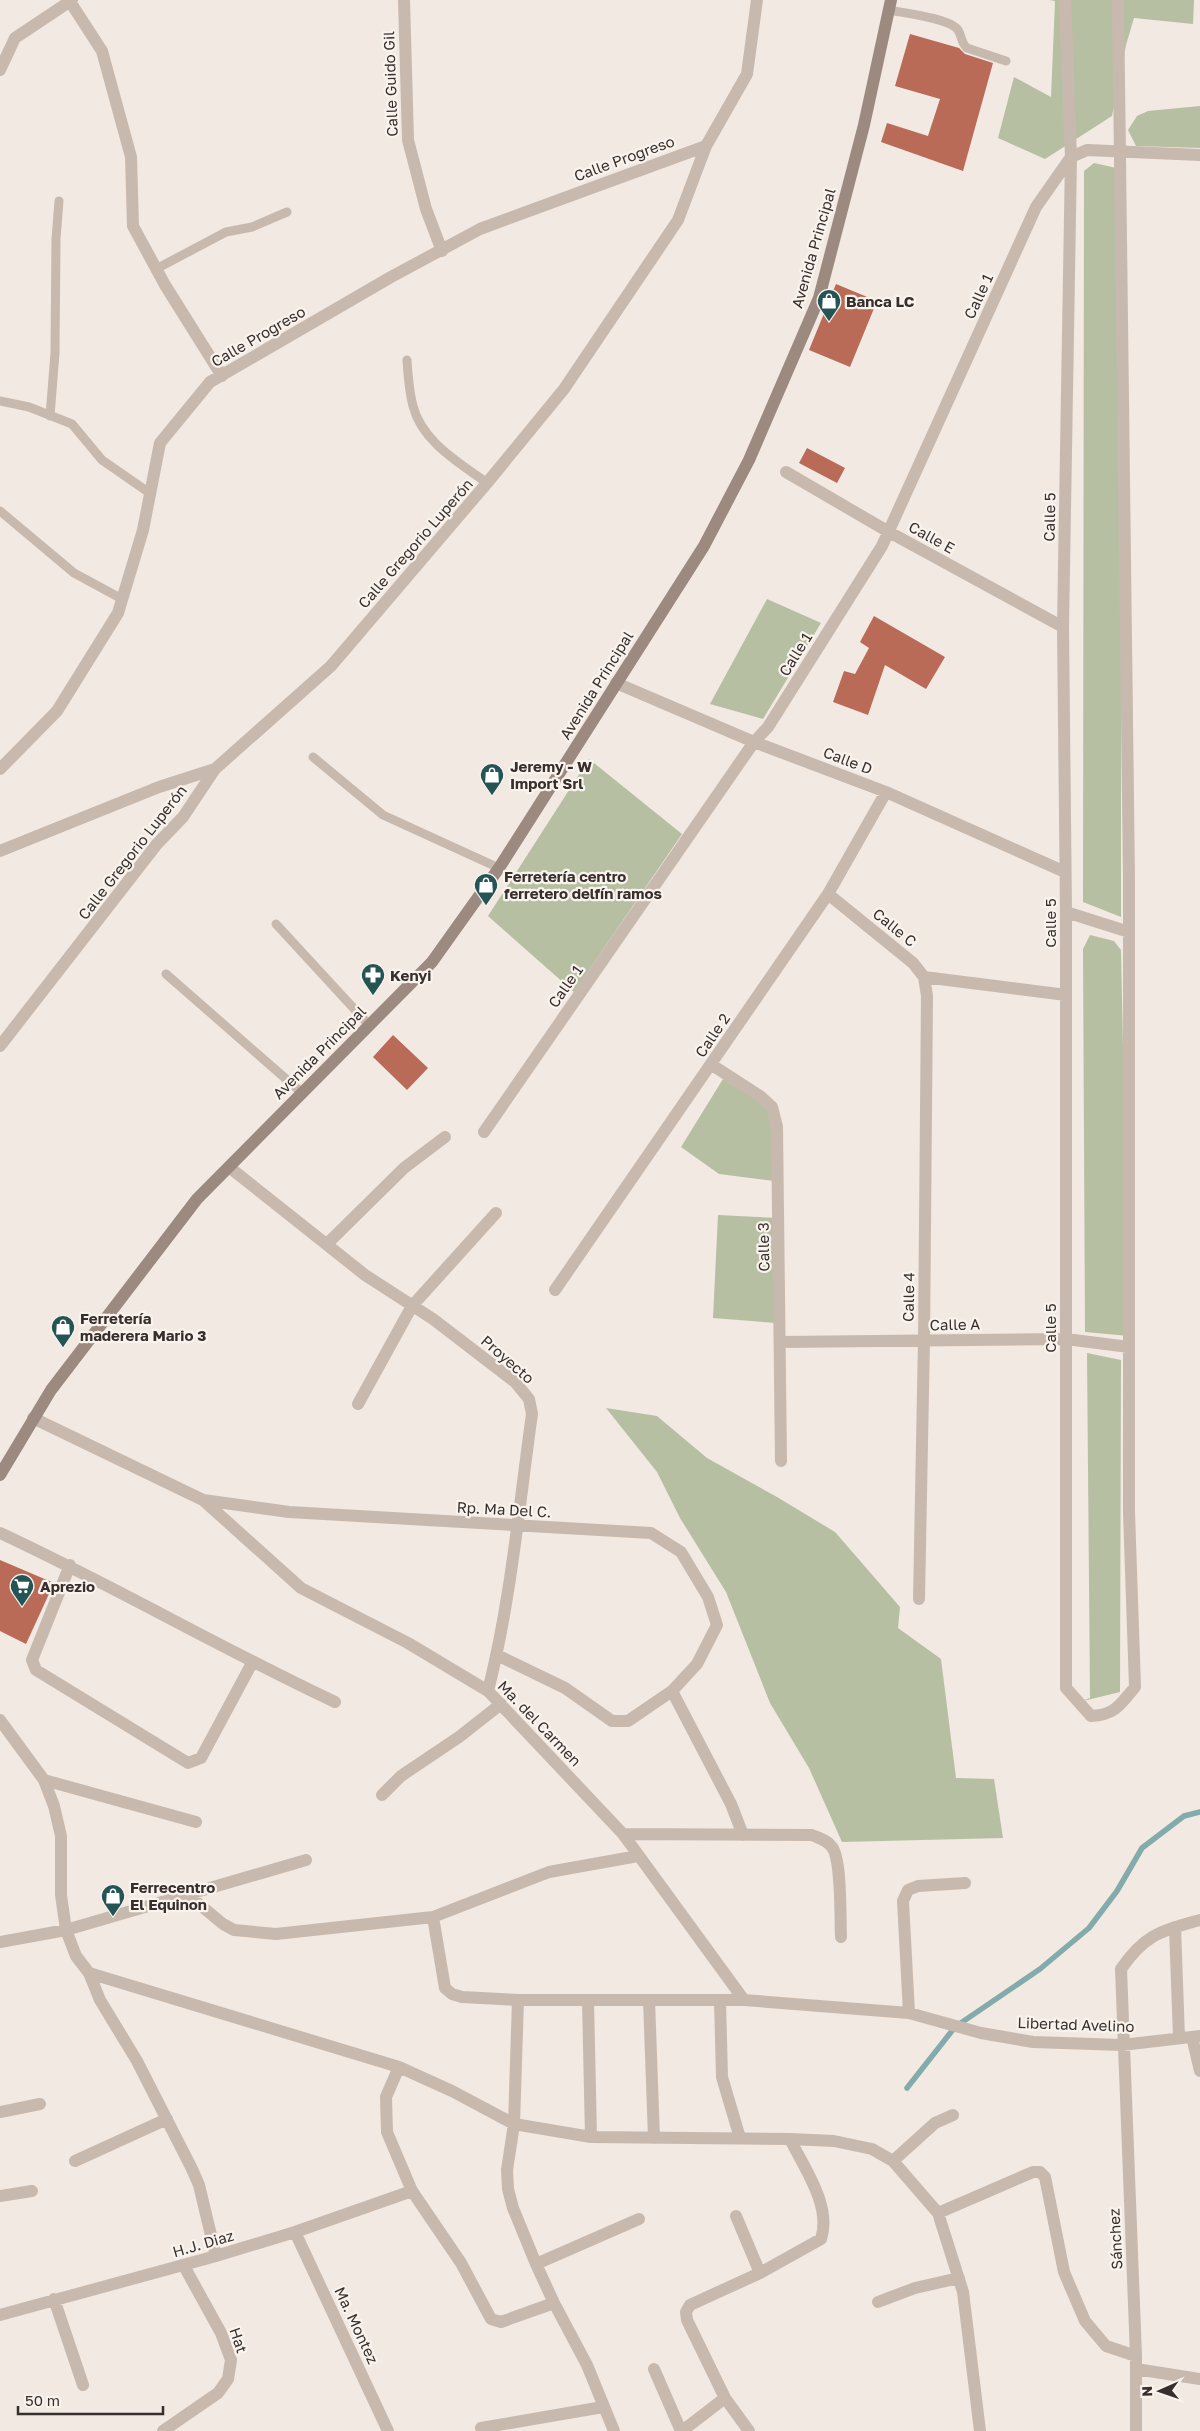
<svg xmlns="http://www.w3.org/2000/svg" width="1200" height="2431" font-family="'Golos Text',sans-serif">
	<rect width="100%" height="100%" fill="#f1e9e2"/>
	<path fill="#b7bfa3" d="M1049,0h145l-1,24 -59,-6 -8,27 -14,71 -67,43 -47,-21 16,-61 37,20 4,-96z
		M1200,106v42l-64,-2 -8,-16 9,-14 11,-5z
		M1094,163l27,6v748l-38,-15 1,-731z
		M767,599l54,24 -58,96 -53,-15z
		M589,759l93,75 -108,158 -86,-76z
		M1090,935l24,6 7,9 8,386 -44,-4 -2,-383z
		M723,1079l49,30 2,72 -55,-7 -38,-27z
		M718,1215l60,3 -2,105 -63,-5z
		M1087,1353l34,7 -1,332 -41,10 11,-4z
		M606,1408l51,8 50,42 70,39 58,35 65,75 -2,21 43,31 15,119 38,1 9,59 -161,4 -33,-74 -39,-65 -44,-111 -46,-74 -23,-46z"/>
	<g fill="none" stroke-linecap="round" stroke-linejoin="round">
		<path stroke="#83abab" stroke-width="5.5" d="M907,2088l48,-61 85,-58 49,-41 28,-37 25,-43 42,-32 16,-4"/>
	</g>
	<path fill="#b96b58" d="M910,34l49,14 6,6 28,9 -30,108 -82,-29 6,-19 41,13 12,-37 -45,-13z
		M836,284l41,17 -27,66 -41,-17z
		M807,448l38,20 -8,15 -38,-20z
		M874,616l71,41 -19,32 -41,-24 -17,50 -35,-13 11,-31 11,3 14,-26 -9,-6z
		M393,1035l35,33 -21,22 -34,-33z
		M0,1560l54,23 -28,61 -26,-13z"/>
	<g fill="none" stroke-linecap="round" stroke-linejoin="round">
		<path stroke="#c8b9ae" stroke-width="9" d="M889,10c14,3 61,8 69,20 4,6 3,13 9,18l39,13
			M156,269l70,-37 26,-5 35,-15
			M407,360c1,16 2,31 6,46 9,36 47,57 74,77
			M0,401l29,6 43,17 30,36 49,34
			M50,416l5,-63 1,-114 3,-38
			M0,511l74,62 48,26
			M313,757l70,58 116,53
			M276,924l93,101
			M166,974l135,118"/>
		<path stroke="#c8b9ae" stroke-width="12" d="M69,0l33,51 29,106 2,69 32,59 57,91
			M404,0l4,140 18,69 16,42
			M1065,0l6,157 -8,470 3,285v776l25,28c24,-1 30,-12 44,-29l-6,-175v-633l-11,-879
			M0,70l15,-32 57,-38
			M1071,157l16,-7 113,5
			M786,472l103,60 174,95
			M616,683l138,59 132,50 179,80
			M0,769l57,-58 61,-98 25,-83 17,-87 50,-61 181,-105 89,-48 226,-83
			M0,851l159,-64 56,-18
			M828,894l85,69 11,14 3,19 -3,344 -5,259
			M1066,912l63,20
			M924,977l142,18
			M0,1046l157,-202 26,-27 32,-48 116,-103 156,-183 77,-94 114,-169 28,-74 41,-72 10,-74
			M712,1065l48,31 12,11 5,20 4,334
			M484,1132l270,-390 14,-15 114,-181 154,-339 35,-50
			M229,1167l136,108 68,44 82,63 14,17 3,15c-13,92 -21,186 -44,277
			M327,1244l77,-76 41,-31
			M555,1290l273,-396 58,-102
			M781,1342l285,-3 63,8
			M358,1404l54,-98 84,-93
			M33,1418l170,82 86,12 362,21 30,19 27,45 9,28 -20,39 -25,27 -44,30h-16l-47,-33 -68,-33
			M203,1500l98,88 107,55 80,48 135,143 121,166
			M0,1533c114,53 222,116 335,169
			M70,1565l-38,95 4,10 152,93 13,-5 51,-95
			M672,1691l59,113 12,31
			M0,1720l44,60 10,26 7,30v59l5,35 10,26 13,17 11,27 37,61 55,108 7,16 17,71
			M44,1780l152,42
			M382,1795l19,-19 58,-39 42,-33
			M623,1834l189,1c7,3 15,5 20,12 10,13 8,71 9,90
			M188,1895l35,29 11,6 42,4 157,-17 116,-45 89,-16
			M433,1917l12,71 7,6 10,3 56,3h226l165,13 72,20 52,9 89,3 78,-9
			M1175,1927l4,111
			M0,1942l66,-12 240,-70
			M89,1973l310,94 53,24 62,33 77,13 199,2 44,2 38,8 21,12 45,52 25,79 17,139
			M518,2000l-4,124 -7,46 1,19 5,19 23,56
			M588,2000l3,137
			M649,2000l5,138
			M720,2000l2,77 18,61
			M909,2013l-6,-112 5,-11 10,-4 47,-3
			M1192,2037l8,34
			M399,2067l-13,30 1,35 25,59 49,72 30,56 10,3 53,-19
			M0,2112l40,-8
			M75,2161l92,-42
			M893,2161l42,-38 18,-8
			M0,2196l32,-5
			M938,2213l95,-41h7l5,5 19,95 21,49 21,25 30,10
			M736,2216l24,57
			M295,2232l93,199
			M54,2299l29,86
			M878,2302l37,-14 44,-10
			M0,2315l216,-59 79,-24 117,-41
			M654,2369l27,62
			M1136,2369l64,10
			M725,2398l-38,-78 -1,-8 4,-7 70,-32 61,-34c11,-33 -17,-71 -31,-100
			M481,2428l122,-21
			M163,2431l55,-38 10,-14 3,-19 -10,-27 -37,-67
			M614,2431l-27,-66 -33,-62 -18,-39 103,-45
			M682,2431l43,-33 24,33
			M1136,2431v-75l-15,-387c24,-35 40,-38 79,-49"/>
		<path stroke="#9c8980" stroke-width="12" d="M0,1475l51,-85 146,-191 235,-237 67,-94 205,-322 45,-86 70,-162 45,-173 27,-125"/>
	</g>
	<defs>
		<g id="shop-pin" transform="scale(1.25)"><path d="M0 17L-7.5 6A9.5 9.5 0 1 1 7.5 6Z" fill="#255455" stroke="#f9f3ee"/><path d="M-5-2.5h2.3a2.7 3.5 0 0 1 5.4 0H5L5.5 6h-11ZM-1.5-2.5h3a1.5 2.3 0 0 0-3 0Z" fill="#fff"/></g>
		<g id="pharmacy-pin" transform="scale(1.25)"><path d="M0 17L-7.5 6A9.5 9.5 0 1 1 7.5 6Z" fill="#255455" stroke="#f9f3ee"/><path d="M-2-6h4v4h4v4h-4v4h-4v-4h-4v-4h4Z" fill="#fff"/></g>
		<g id="supermarket-pin" transform="scale(1.25)"><path d="M0 17L-7.5 6A9.5 9.5 0 1 1 7.5 6Z" fill="#255455" stroke="#f9f3ee"/><path d="M-6-5.5h2.5l.6 2H6L4.5 2H-2.5L-4.4-4H-6ZM-1.5 3.2a1.3 1.3 0 1 0 .1 0ZM3 3.2a1.3 1.3 0 1 0 .1 0Z" fill="#fff"/></g>
	</defs>
	<g fill-rule="evenodd">
		<use href="#shop-pin" x="829" y="301"/>
		<use href="#shop-pin" x="492" y="775"/>
		<use href="#shop-pin" x="486" y="885"/>
		<use href="#pharmacy-pin" x="373" y="975"/>
		<use href="#shop-pin" x="63" y="1327"/>
		<use href="#supermarket-pin" x="22" y="1586"/>
		<use href="#shop-pin" x="113" y="1896"/>
	</g>
	<g text-anchor="middle" dominant-baseline="central" stroke-width="4.5" stroke-linejoin="round" paint-order="stroke">
		<g font-size="15" fill="#382f2c" stroke="#f9f3ee">
			<text transform="translate(390 84) rotate(-92)">Calle Guido Gil</text>
			<text transform="translate(624 158) rotate(-20)">Calle Progreso</text>
			<text transform="translate(813 248) rotate(-74)">Avenida Principal</text>
			<text transform="translate(978 296) rotate(-65)">Calle 1</text>
			<text transform="translate(258 336) rotate(-30)">Calle Progreso</text>
			<text transform="translate(1049 517) rotate(-89)">Calle 5</text>
			<text transform="translate(932 537) rotate(29)">Calle E</text>
			<text transform="translate(415 543) rotate(-49)">Calle Gregorio Luperón</text>
			<text transform="translate(795 654) rotate(-58)">Calle 1</text>
			<text transform="translate(596 685) rotate(-58)">Avenida Principal</text>
			<text transform="translate(848 760) rotate(21)">Calle D</text>
			<text transform="translate(132 852) rotate(-52)">Calle Gregorio Luperón</text>
			<text transform="translate(1050 923) rotate(-90)">Calle 5</text>
			<text transform="translate(895 927) rotate(39)">Calle C</text>
			<text transform="translate(565 986) rotate(-55)">Calle 1</text>
			<text transform="translate(712 1035) rotate(-56)">Calle 2</text>
			<text transform="translate(319 1052) rotate(-45)">Avenida Principal</text>
			<text transform="translate(763 1247) rotate(-91)">Calle 3</text>
			<text transform="translate(908 1297) rotate(-89)">Calle 4</text>
			<text transform="translate(955 1324) rotate(-1)">Calle A</text>
			<text transform="translate(1050 1328) rotate(-90)">Calle 5</text>
			<text transform="translate(508 1359) rotate(41)">Proyecto</text>
			<text transform="translate(504 1509) rotate(3)">Rp. Ma Del C.</text>
			<text transform="translate(540 1723) rotate(46)">Ma. del Carmen</text>
			<text transform="translate(1076 2024) rotate(2)">Libertad Avelino</text>
			<text transform="translate(1115 2239) rotate(-93)">Sánchez</text>
			<text transform="translate(203 2243) rotate(-16)">H.J. Diaz</text>
			<text transform="translate(357 2325) rotate(65)">Ma. Montez</text>
			<text transform="translate(239 2340) rotate(71)">Hat</text>
		</g>
		<g font-size="15" font-weight="bold" fill="#382f2c" stroke="#f9f3ee" text-anchor="start">
			<text x="846" y="301">Banca LC</text>
			<text x="510" y="766">Jeremy - W<tspan x="510" dy="17">Import Srl</tspan></text>
			<text x="504" y="876">Ferretería centro<tspan x="504" dy="17">ferretero delfín ramos</tspan></text>
			<text x="390" y="975">Kenyi</text>
			<text x="80" y="1318">Ferretería<tspan x="80" dy="17">maderera Mario 3</tspan></text>
			<text x="40" y="1586">Aprezio</text>
			<text x="130" y="1887">Ferrecentro<tspan x="130" dy="17">El Equinon</tspan></text>
		</g>
	</g>
	<g transform="translate(1160 2391) rotate(268)" stroke="#f9f3ee" stroke-width="4" paint-order="stroke">
	<path d="M0-4L9 19L0 12L-9 19Z" fill="#382f2c"/>
	<text y="-8" font-size="14" font-weight="bold" text-anchor="middle" fill="#382f2c">N</text>
	</g>
	<path d="M18 2406v8h145v-8" fill="none" stroke="#382f2c" stroke-width="2.5"/>
	<text x="25" y="2406" font-size="15" fill="#382f2c" stroke="#f9f3ee" stroke-width="4" paint-order="stroke">50 m</text>
</svg>
